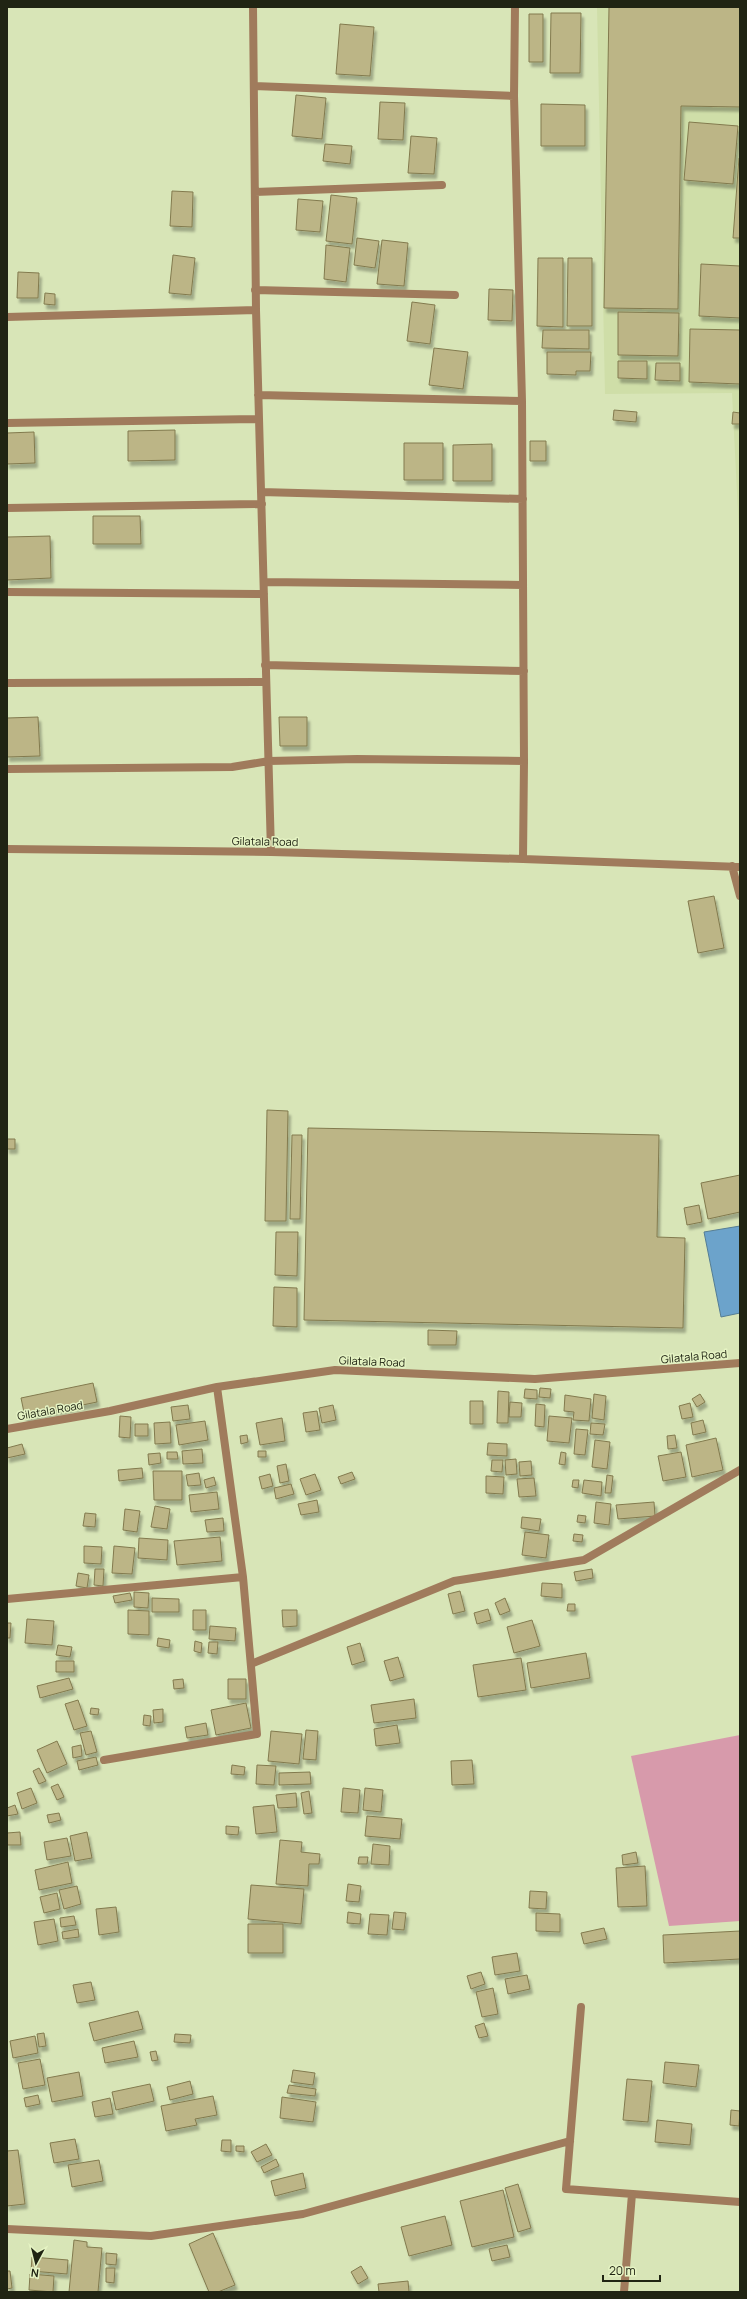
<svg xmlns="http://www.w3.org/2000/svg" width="747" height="2299" font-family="Manrope,sans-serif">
	<defs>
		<filter id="shadow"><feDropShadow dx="2.5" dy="4.5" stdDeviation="1" flood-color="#0004"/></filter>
	</defs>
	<rect width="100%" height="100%" fill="#d8e5b7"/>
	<path fill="#cfdea8" d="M597,7h143v545l-8,-159 -127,1z"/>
	<path fill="#d79aab" d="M740,1735v186l-71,5 -38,-170z"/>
	<path fill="#6ca3cb" stroke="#557d94" d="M740,1226v87l-19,4 -17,-85z"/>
	<path fill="#bcb586" stroke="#827a4e" filter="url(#shadow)" d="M609,7h131v100l-59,-1 -3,203 -74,-1z
		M551,13h30l-1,60h-30z
		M529,14h14v48h-14z
		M340,24l34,3 -4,49 -34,-2z
		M296,95l30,3 -4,41 -30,-3z
		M380,102l25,1 -2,37 -25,-1z
		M541,104l44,1v41h-44z
		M689,122l49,4 -5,58 -49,-4z
		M411,136l26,2 -3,36 -26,-1z
		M325,144l27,2 -2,18 -27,-3z
		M739,158h1v80h-7z
		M172,191l21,1 -1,35 -22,-1z
		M331,195l26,3 -5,46 -26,-3z
		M298,199l25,2 -3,31 -24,-2z
		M357,238l22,3 -4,27 -21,-3z
		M382,240l26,3 -4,43 -27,-2z
		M326,245l24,3 -4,34 -22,-3z
		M173,255l22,3 -4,37 -22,-2z
		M538,258h25v69l-26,-1z
		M568,258h24v68h-25z
		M701,264l39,2v52l-41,-2z
		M18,272l21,1 -1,25h-21z
		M489,289l24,1 -1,31 -24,-1z
		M45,293l10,1v11l-11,-1z
		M412,302l23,3 -5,39 -23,-3z
		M618,312l61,1 -1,43 -60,-1z
		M690,329l50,1v54l-51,-2z
		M543,330h46v19l-47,-1z
		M434,348l34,4 -5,37 -34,-4z
		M547,352h44l-1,19h-14v4l-29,-1z
		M618,361h29v18l-29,-1z
		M656,363h24v18l-25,-1z
		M614,410l23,2 -1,10 -23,-2z
		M733,412l7,1v11h-8z
		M175,430v30l-47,1v-30z
		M34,432l1,31 -28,1v-31z
		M530,441h16v20h-16z
		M404,443h39v37h-39z
		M492,444v37h-39v-36z
		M93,516h47l1,28h-48z
		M50,536l1,42 -44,2v-43z
		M38,717l2,39 -33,1v-39z
		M279,717h28v29h-27z
		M714,896l10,52 -26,5 -10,-52z
		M267,1110l21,1 -2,110h-21z
		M308,1128l351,7 -2,102 28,1 -2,90 -379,-8z
		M292,1135h10l-2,84h-10z
		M7,1139h8v10h-8z
		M740,1175v37l-32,7 -7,-36z
		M699,1205l3,17 -15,3 -3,-17z
		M276,1232h22l-1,44 -22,-1z
		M274,1287l23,1v39l-24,-1z
		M428,1330l29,1 -1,14h-28z
		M93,1383l4,19 -72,15 -4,-19z
		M540,1388l11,1 -1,9 -11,-1z
		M525,1389l12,1v9l-13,-1z
		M498,1391l11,1 -1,31h-11z
		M594,1394l12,2 -2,24 -12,-2z
		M700,1394l5,8 -8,5 -5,-8z
		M565,1395l26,4 -2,22 -16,-1 1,-8 -10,-1z
		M470,1401h13v23h-13z
		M510,1402l12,1 -1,14h-12z
		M690,1403l3,14 -11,2 -3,-13z
		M536,1404l9,1 -1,22 -9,-1z
		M188,1405l2,14 -17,2 -2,-14z
		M333,1405l3,15 -14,3 -3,-15z
		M317,1411l3,19 -14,2 -3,-19z
		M120,1416l11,1 -1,21 -11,-1z
		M549,1416l23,2 -3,25 -22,-2z
		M282,1418l3,23 -25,4 -4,-22z
		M703,1420l3,12 -13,3 -2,-12z
		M205,1421l3,19 -29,5 -3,-20z
		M170,1422l1,21 -16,1 -1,-21z
		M591,1423l14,1 -2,11 -13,-1z
		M135,1424h13v12h-13z
		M576,1429l12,1 -3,25 -11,-1z
		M247,1435l1,7 -7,2 -1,-8z
		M675,1435l2,13 -9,1 -1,-13z
		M716,1438l7,32 -31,7 -6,-32z
		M595,1440l15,2 -3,27 -15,-2z
		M488,1443l19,1v12l-20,-1z
		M22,1444l3,10 -18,4v-10z
		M202,1449l1,14 -20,1 -1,-13z
		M258,1451h8v6h-8z
		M167,1452h10l1,7h-11z
		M561,1452l5,1 -1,12 -6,-1z
		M681,1452l5,25 -23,4 -5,-25z
		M160,1453l1,10 -12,2 -1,-11z
		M516,1459l1,15 -11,1 -1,-15z
		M492,1460h11l-1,12 -11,-1z
		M531,1461l1,14 -12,1 -1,-14z
		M286,1464l3,17 -9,2 -3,-17z
		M142,1468l1,10 -24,3 -1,-11z
		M153,1471h29v29h-28z
		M352,1472l3,7 -14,5 -3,-7z
		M199,1473l2,12 -13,1 -2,-11z
		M270,1474l3,12 -11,3 -3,-12z
		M315,1474l6,16 -15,5 -6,-16z
		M607,1475l6,1 -2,17h-6z
		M486,1476l18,1 -1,17 -17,-1z
		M214,1477l2,8 -10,3 -2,-8z
		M534,1478l2,18 -17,1 -2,-18z
		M573,1480h6l-1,8 -6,-1z
		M584,1480l18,2 -1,14 -19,-3z
		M291,1484l3,10 -18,5 -2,-11z
		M217,1492l2,17 -28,3 -2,-17z
		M317,1500l2,12 -18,3 -3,-11z
		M596,1502l15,2 -2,21 -15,-2z
		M654,1502l1,14 -37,3 -2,-14z
		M155,1506l15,3 -3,20 -16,-2z
		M125,1509l15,2 -3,21 -14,-2z
		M85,1513l11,1 -1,13 -12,-1z
		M578,1515l8,1 -1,7 -8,-1z
		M522,1517l19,2 -2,12 -18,-3z
		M223,1518l1,13 -17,1 -2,-12z
		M525,1532l24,3 -3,23 -24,-3z
		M574,1534l9,1 -1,7 -9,-1z
		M220,1537l2,24 -45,4 -3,-24z
		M139,1538l29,2 -1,20 -29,-2z
		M84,1546l18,1 -1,17 -17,-1z
		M114,1546l21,2 -3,26 -20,-1z
		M95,1569h9l-1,17 -9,-1z
		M592,1569l1,9 -17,3 -2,-9z
		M78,1573l11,2 -2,13 -11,-2z
		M542,1583l20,1v14l-21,-2z
		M460,1591l5,20 -12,3 -5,-20z
		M134,1592l15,1 -1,15 -14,-1z
		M130,1593l2,7 -17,3 -2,-7z
		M152,1598l27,1v13h-27z
		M505,1598l5,13 -10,4 -5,-12z
		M568,1604h7v7h-8z
		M488,1609l3,11 -14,4 -3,-11z
		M128,1610l21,1v24l-21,-1z
		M193,1610h13v20h-13z
		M282,1610h15v16l-14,1z
		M27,1619l27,2 -2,24 -27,-2z
		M532,1620l8,26 -26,7 -7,-26z
		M7,1623h4l-1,15h-3z
		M210,1626l26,2 -1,13 -26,-2z
		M158,1638l12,2 -1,8 -12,-2z
		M195,1641l7,2 -1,10 -7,-2z
		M209,1642h9l-1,12 -9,-1z
		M360,1643l5,18 -13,4 -5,-18z
		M58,1645l14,2 -2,10 -14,-2z
		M586,1653l4,25 -59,10 -4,-25z
		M398,1657l6,20 -14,4 -6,-20z
		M521,1658l5,32 -48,7 -5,-32z
		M56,1661h18v11h-18z
		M69,1678l4,11 -33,9 -3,-12z
		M183,1679l1,9 -10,1 -1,-9z
		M228,1679h18v20h-18z
		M414,1699l2,19 -42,5 -3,-18z
		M78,1700l9,26 -13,4 -9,-26z
		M246,1703l5,25 -35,7 -5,-25z
		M91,1708l8,1 -1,6 -8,-1z
		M163,1709v13l-9,1 -1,-13z
		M144,1715l7,1 -1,10 -7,-1z
		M206,1723l2,12 -21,3 -2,-11z
		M397,1725l3,18 -24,3 -2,-17z
		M306,1730l12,1 -2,29 -13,-1z
		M91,1731l6,21 -11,3 -6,-22z
		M271,1731l31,3 -3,30 -31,-3z
		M57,1741l10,23 -20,9 -10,-23z
		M81,1745l1,11 -9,2 -1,-11z
		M96,1757l2,8 -19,5 -2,-9z
		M472,1760l2,24 -22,1 -1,-24z
		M232,1765l13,2 -1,8 -13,-1z
		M257,1765l19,1 -2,19 -18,-1z
		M39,1768l7,13 -7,3 -6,-13z
		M310,1772l1,12 -32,1v-12z
		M58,1784l6,13 -7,3 -6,-13z
		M31,1788l6,15 -15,6 -5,-16z
		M343,1788l17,2 -2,23 -17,-1z
		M365,1788l18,2 -2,22 -18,-2z
		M309,1791l3,22 -8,1 -3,-21z
		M296,1793l1,14 -19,1 -2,-13z
		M15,1805l3,9 -11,2v-8z
		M274,1805l3,27 -21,2 -3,-27z
		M59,1813l2,7 -12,3 -2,-8z
		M367,1816l35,3 -2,20 -35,-3z
		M226,1826l13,1 -1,8 -12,-1z
		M20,1832l1,13h-14v-12z
		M87,1832l5,26 -17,3 -5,-25z
		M67,1838l4,18 -24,4 -3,-18z
		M280,1840l22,2 -1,10 19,2 -1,10h-10l-1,22 -32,-2z
		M373,1844l17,2 -1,19 -18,-1z
		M636,1852l2,11 -15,2 -1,-10z
		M359,1857h9l-1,7h-9z
		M68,1862l4,21 -33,7 -4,-20z
		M645,1866l2,40 -29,1 -2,-39z
		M348,1884l13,2 -2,16 -13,-1z
		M251,1885l53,4 -3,35 -53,-5z
		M77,1886l4,18 -17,5 -5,-19z
		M530,1891l17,1 -1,17 -17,-1z
		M57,1893l3,16 -16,4 -4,-16z
		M116,1907l3,25 -20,3 -3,-26z
		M348,1912l13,2 -1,10 -13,-1z
		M394,1912l12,1 -2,17 -12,-1z
		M536,1913l24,1v18l-24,-1z
		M370,1914l19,1 -2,20 -19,-1z
		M74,1916l2,9 -15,2 -1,-9z
		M54,1919l4,22 -20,4 -4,-23z
		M248,1924h35v29h-35z
		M604,1928l3,11 -23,5 -3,-11z
		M78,1929l1,8 -16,2 -1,-7z
		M740,1931v28l-76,4 -1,-28z
		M517,1953l3,18 -25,4 -3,-18z
		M481,1972l4,12 -14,5 -4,-13z
		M527,1975l3,14 -22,5 -3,-15z
		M91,1982l4,18 -18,3 -4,-18z
		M493,1988l5,26 -16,3 -6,-25z
		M138,2011l5,18 -49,12 -5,-18z
		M484,2023l4,13 -9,2 -4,-12z
		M44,2033l2,13 -7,1 -2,-13z
		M175,2034l16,1 -1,8 -16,-1z
		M35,2036l3,17 -25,5 -3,-17z
		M134,2041l4,16 -33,6 -3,-15z
		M156,2051l2,9 -6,1 -2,-9z
		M40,2059l5,26 -22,4 -5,-26z
		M665,2062l34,3 -3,22 -33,-4z
		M293,2070l22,3 -2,12 -22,-3z
		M79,2072l4,24 -31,6 -5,-24z
		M627,2079l25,2 -4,41 -25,-2z
		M190,2081l3,13 -23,6 -3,-13z
		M150,2084l4,17 -38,9 -4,-18z
		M289,2085l27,4 -1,7 -28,-3z
		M38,2095l2,9 -14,3 -2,-9z
		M213,2096l4,19 -22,4 2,6 -31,6 -5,-25z
		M282,2097l34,5 -3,20 -33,-4z
		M110,2098l3,16 -18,3 -3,-15z
		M731,2110l9,1 -1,15 -9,-1z
		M657,2120l35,4 -2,21 -35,-3z
		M75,2139l4,20 -25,4 -4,-20z
		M222,2140h9v12l-10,-1z
		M266,2144l6,11 -15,7 -6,-10z
		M236,2146h8v6l-8,-1z
		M18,2150l7,54 -18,2v-55z
		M276,2159l3,7 -15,7 -3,-6z
		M99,2160l4,21 -31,6 -4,-22z
		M303,2173l3,15 -31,8 -4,-15z
		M518,2184l13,44 -13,4 -13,-44z
		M503,2190l11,47 -42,10 -12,-46z
		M445,2216l7,29 -43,11 -8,-29z
		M213,2233l22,52 -17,7h-9l-20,-48z
		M74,2240l13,2v5l15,1 -4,44h-29z
		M507,2245l3,12 -18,4 -3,-12z
		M106,2253l11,1 -1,11 -10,-1z
		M32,2257l36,3 -1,14 -36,-3z
		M361,2266l7,12 -10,6 -7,-12z
		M106,2268h9l-1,15 -8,-1z
		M7,2271h3l2,17 -5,1z
		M30,2274l24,2 -1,16 -24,-2z
		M408,2281l1,11h-30l-1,-8z"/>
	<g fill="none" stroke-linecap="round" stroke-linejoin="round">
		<path stroke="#a07b5c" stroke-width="8" d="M253,7l3,303 15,542
			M254,86l260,10
			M255,192l187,-7
			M255,290l200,5
			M7,317l249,-7
			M258,395l264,6 -8,-305 1,-89
			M522,401l2,360 -1,98 217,8
			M7,423l252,-4
			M261,492l262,7
			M7,508l255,-4
			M264,582l259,3
			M7,592l257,2
			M265,665l259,6
			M7,683l258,-1
			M7,769l225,-2 37,-6 88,-2 167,2
			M7,849l264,3 252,7
			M732,866l8,30
			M7,1429l103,-18 107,-24 118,-17 200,9 205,-16
			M7,1599l236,-22 -26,-190
			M251,1664l203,-83 130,-21 156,-90
			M104,1760l153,-26 -14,-157
			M581,2007l-15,182 174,13
			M7,2229l144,7 152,-22 267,-73
			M624,2292l8,-98"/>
	</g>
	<g text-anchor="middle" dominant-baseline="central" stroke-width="3" stroke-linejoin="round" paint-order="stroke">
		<g font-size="11" fill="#202413" stroke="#e5f3c3">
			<text transform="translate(265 841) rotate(1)">Gilatala Road</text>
			<text transform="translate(694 1356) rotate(-5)">Gilatala Road</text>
			<text transform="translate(372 1361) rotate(2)">Gilatala Road</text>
			<text transform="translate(50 1410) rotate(-10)">Gilatala Road</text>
		</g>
	</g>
	<rect width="747" height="2299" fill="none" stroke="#202413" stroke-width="16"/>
	<g transform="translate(36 2263) rotate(187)" stroke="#e5f3c3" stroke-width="3" paint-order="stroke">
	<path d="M0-3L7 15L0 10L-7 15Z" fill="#202413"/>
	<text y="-6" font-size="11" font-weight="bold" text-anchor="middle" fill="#202413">N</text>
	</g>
	<path d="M603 2275v6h57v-6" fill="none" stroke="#202413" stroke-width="2"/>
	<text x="609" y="2275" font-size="12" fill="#202413" stroke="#e5f3c3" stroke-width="3" paint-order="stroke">20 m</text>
</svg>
